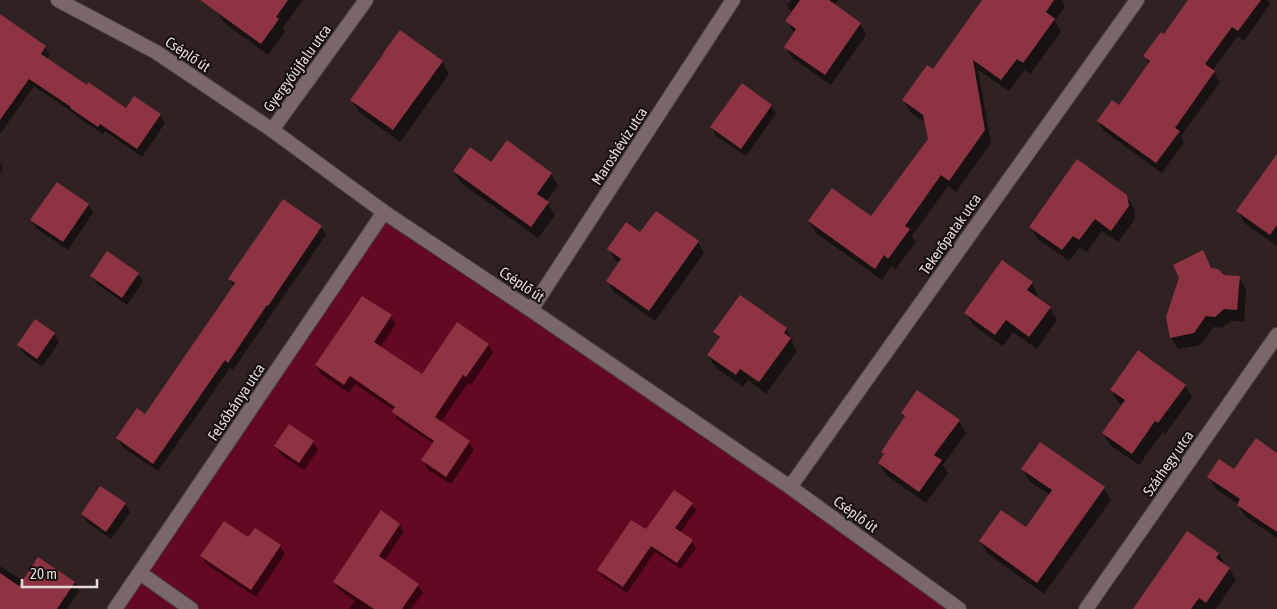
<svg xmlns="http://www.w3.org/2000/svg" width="1277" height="609" font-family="'Asap Condensed',sans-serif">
	<rect width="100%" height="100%" fill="#302223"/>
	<path fill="#640922" d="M384,212l575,397h-844z"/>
	<path fill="#0007" d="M224,0h79l-20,28 2,4 -17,23 -45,-33 -7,-12z
		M791,0h47l-4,5 26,19 6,11 -35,50 -39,-27 -6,-11 9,-13 -8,-13 5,-8 -5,-8z
		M984,0h78l3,6 -10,15 6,11 -31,42 -6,-4 -15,21 -31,-21 13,73 -35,49 -8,-6 -36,50 4,6 -21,28 -4,-4 -9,14 -66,-47 -7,-11 62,-4 58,-79 -3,-16 -16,-11 -6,-12 29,-29z
		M1190,0h78l2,4 -26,37 -6,-5 -25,34 7,12 -39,54 3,6 -22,31 -58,-42 -6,-10 22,-14 29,-42 -4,-9 19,-20z
		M0,29l45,18 5,8 -3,4 40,27 39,24 8,-12 26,17 5,8 -23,34 -37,-26 -2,3 -26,-17 -2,-3 -41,-28 -34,48z
		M442,62l7,12 -49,68 -41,-30 -7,-12z
		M771,106l5,8 -30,42 -30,-20 -4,-8z
		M1277,156v90l-33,-23 -6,-12z
		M0,162l3,6 -3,5z
		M491,164l60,10 7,12 -12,16 9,13 -17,23 -77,-55 -7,-12z
		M1126,196l8,12 1,11 -17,23 -16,-11 -15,21 -7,-5 -11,14 -31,-22 -7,-12z
		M88,204l5,9 -25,37 -32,-22 -4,-8z
		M321,226l5,9 -93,135 -3,-2 -72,103 -36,-24 -4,-9 27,-23 89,-129 -5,-7z
		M641,234l57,8 6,11 -49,68 -41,-29 -7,-11 13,-18 -5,-3 -6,-11z
		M1211,269l12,7 16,1 7,12 -2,33 -13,-1 -9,7 -9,-1 -12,18 -23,4 -7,-12z
		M138,274l5,8 -16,23 -30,-21 -5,-8z
		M1032,283l6,12 -2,3 14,10 7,12 -20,29 -24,-17 -10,14 -30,-21 -7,-12z
		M391,316l5,8 -16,24 42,28 66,-32 5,9 -22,32 -3,-2 -27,39 28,20 5,8 -23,34 -24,-15 -4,-9 11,-16 -36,-24 -4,-8 1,-1 -40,-27 -6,9 -28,-19 -5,-8z
		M786,329l7,12 -1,1 5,9 -31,43 -18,-14 -5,7 -28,-20 -7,-12 11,-15 -4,-8z
		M54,334l5,8 -17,25 -19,-14 -4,-8z
		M1185,385l7,12 -27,37 -2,-2 -24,33 -29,-20 -7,-12 20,-28 -5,-3 -7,-12z
		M902,413l57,8 7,12 -23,32 5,8 -22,30 -40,-28 -7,-12 6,-7 -3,-4 23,-33z
		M313,442l5,8 -14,20 -24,-16 -4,-8z
		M1277,454v84l-32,-22 -7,-12 -23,-16 -6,-11 25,-6z
		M1023,469l81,19 7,12 -67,94 -57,-41 -7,-12 46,-12 24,-34 -21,-14z
		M125,504l5,8 -19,27 -24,-17 -5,-8z
		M692,504l4,7 -16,22 12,8 4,7 -15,21 -26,-17 -28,41 -24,-16 -4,-7 47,-39z
		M400,524l4,8 -20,29 34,24 5,8 -12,16h-62l6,-8 -16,-11 -5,-8z
		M1187,533l32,21 6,11 4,3 7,12 -20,29h-82z
		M249,539l31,7 5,8 -29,43 -50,-33 -4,-8z
		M39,559l36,24 4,8 -12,18h-67v-43l23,15z"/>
	<path fill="#8e3342" d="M200,0h88l-12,17 3,2 -18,25z
		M800,0h29l32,23 -36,52 -41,-28 12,-18 -11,-8z
		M982,0h72l-8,12 9,7 -32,44 -6,-4 -16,21 -28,-20 12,70 -36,51 -8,-6 -36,51 5,3 -22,30 -4,-4 -9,14 -67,-48 24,-33 39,28 57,-77 -5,-24 -21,-15 25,-35 6,4z
		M1188,0h73l-23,31 -6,-4 -27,37 10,7 -40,57 5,3 -24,32 -59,-42 15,-21 7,5 31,-44 -7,-5 18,-24 3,2z
		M0,14l46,32 -5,8 46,31 1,-3 38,26 8,-12 27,18 -24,35 -37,-25 -2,3 -28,-19 1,-1 -42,-28 -29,41z
		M400,30l43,31 -50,69 -43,-30 34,-47h-1z
		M742,83l30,22 -31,44 -31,-22z
		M507,140l45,33 -15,21 12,8 -18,25 -78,-56 17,-24 21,15z
		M1277,154v71l-7,10 -34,-24z
		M1077,159l50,36 2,11 -18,25 -16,-12 -16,21 -6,-4 -11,14 -33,-23z
		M57,182l32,22 -26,38 -33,-22z
		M283,199l39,27 -54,80 -1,-1 -39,58 -3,-3 -72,104 -37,-26 21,-30 8,6 90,-131 -7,-4z
		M656,211l43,30 -50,70 -43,-30 15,-22 -14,-10 19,-27 14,10z
		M1203,250l8,18 7,1 6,6 16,1 -3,34 -13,-1 -9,8 -9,-1 -12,17 -24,5 -4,-21 13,-39 -6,-13z
		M107,251l32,22 -17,25 -32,-22z
		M1002,260l31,22 -6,8 24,17 -22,30 -23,-17 -11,15 -31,-22z
		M740,295l47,33 -3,5 7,5 -32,44 -19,-13 -4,6 -29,-20 13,-18 -7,-5z
		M362,296l30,19 -18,27 48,32 35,-52 32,22 -23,33 -3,-2 -28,42 35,24 -24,36 -25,-17 13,-19 -42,-29 3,-5 -45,-31 -6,9 -29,-20z
		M35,319l20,14 -18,26 -20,-14z
		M1138,350l12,9 1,2v-1l35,25 -28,38 -3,-2 -23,33 -30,-21 23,-33 -15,-10z
		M917,390l43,30 -26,35 8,5 -23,32 -41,-29 6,-9 -3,-2 24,-36 -4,-3z
		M289,424l25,17 -15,22 -25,-17z
		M1256,438l21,15v79l-40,-27 3,-6 -33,-22 12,-18 15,10z
		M1040,442l65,45 -68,96 -58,-42 22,-31 25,17 26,-37 -31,-21z
		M100,486l26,17 -20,29 -25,-18z
		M674,490l19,13 -18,25 18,12 -16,23 -26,-17 -28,41 -26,-17 34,-50 15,9z
		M381,510l19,14 -21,32 40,28 -17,25h-28l-41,-27z
		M224,521l24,16 7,-9 26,17 -30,45 -51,-34z
		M1187,531l32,22 -3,5 14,10 -24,35 -7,-5 -8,11h-58z
		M38,557l37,25 -18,27h-57v-36l19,13z"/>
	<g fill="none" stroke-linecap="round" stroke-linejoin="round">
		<g stroke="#4d4141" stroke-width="16">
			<path id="minor" d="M58,0l98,52 116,78 112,82 147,98 259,177 169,122
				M272,130l94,-130
				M531,310l202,-310
				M790,487l347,-487
				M140,573l51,36
				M115,609l269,-397
				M1086,609l191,-274"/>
		</g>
		<use href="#minor" stroke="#7a6869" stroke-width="14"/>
	</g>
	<g text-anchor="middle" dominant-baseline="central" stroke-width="4" stroke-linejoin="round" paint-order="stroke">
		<g font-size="15" fill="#e3d9d9" stroke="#140d0e">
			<text transform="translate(188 54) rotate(34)">Cséplő út</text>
			<text transform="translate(297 68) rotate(-54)">Gyergyóújfalu utca</text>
			<text transform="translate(619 146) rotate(-57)">Maroshévíz utca</text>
			<text transform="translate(950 234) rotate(-55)">Tekerőpatak utca</text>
			<text transform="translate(522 284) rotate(34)">Cséplő út</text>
			<text transform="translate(236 402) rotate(-56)">Felsőbánya utca</text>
			<text transform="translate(1168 463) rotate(-55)">Szárhegy utca</text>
			<text transform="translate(856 514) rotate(36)">Cséplő út</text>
		</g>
	</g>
	<path d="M22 579v8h75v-8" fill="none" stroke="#e3d9d9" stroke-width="2.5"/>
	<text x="30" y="579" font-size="15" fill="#e3d9d9" stroke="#140d0e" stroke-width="4" paint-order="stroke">20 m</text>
</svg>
